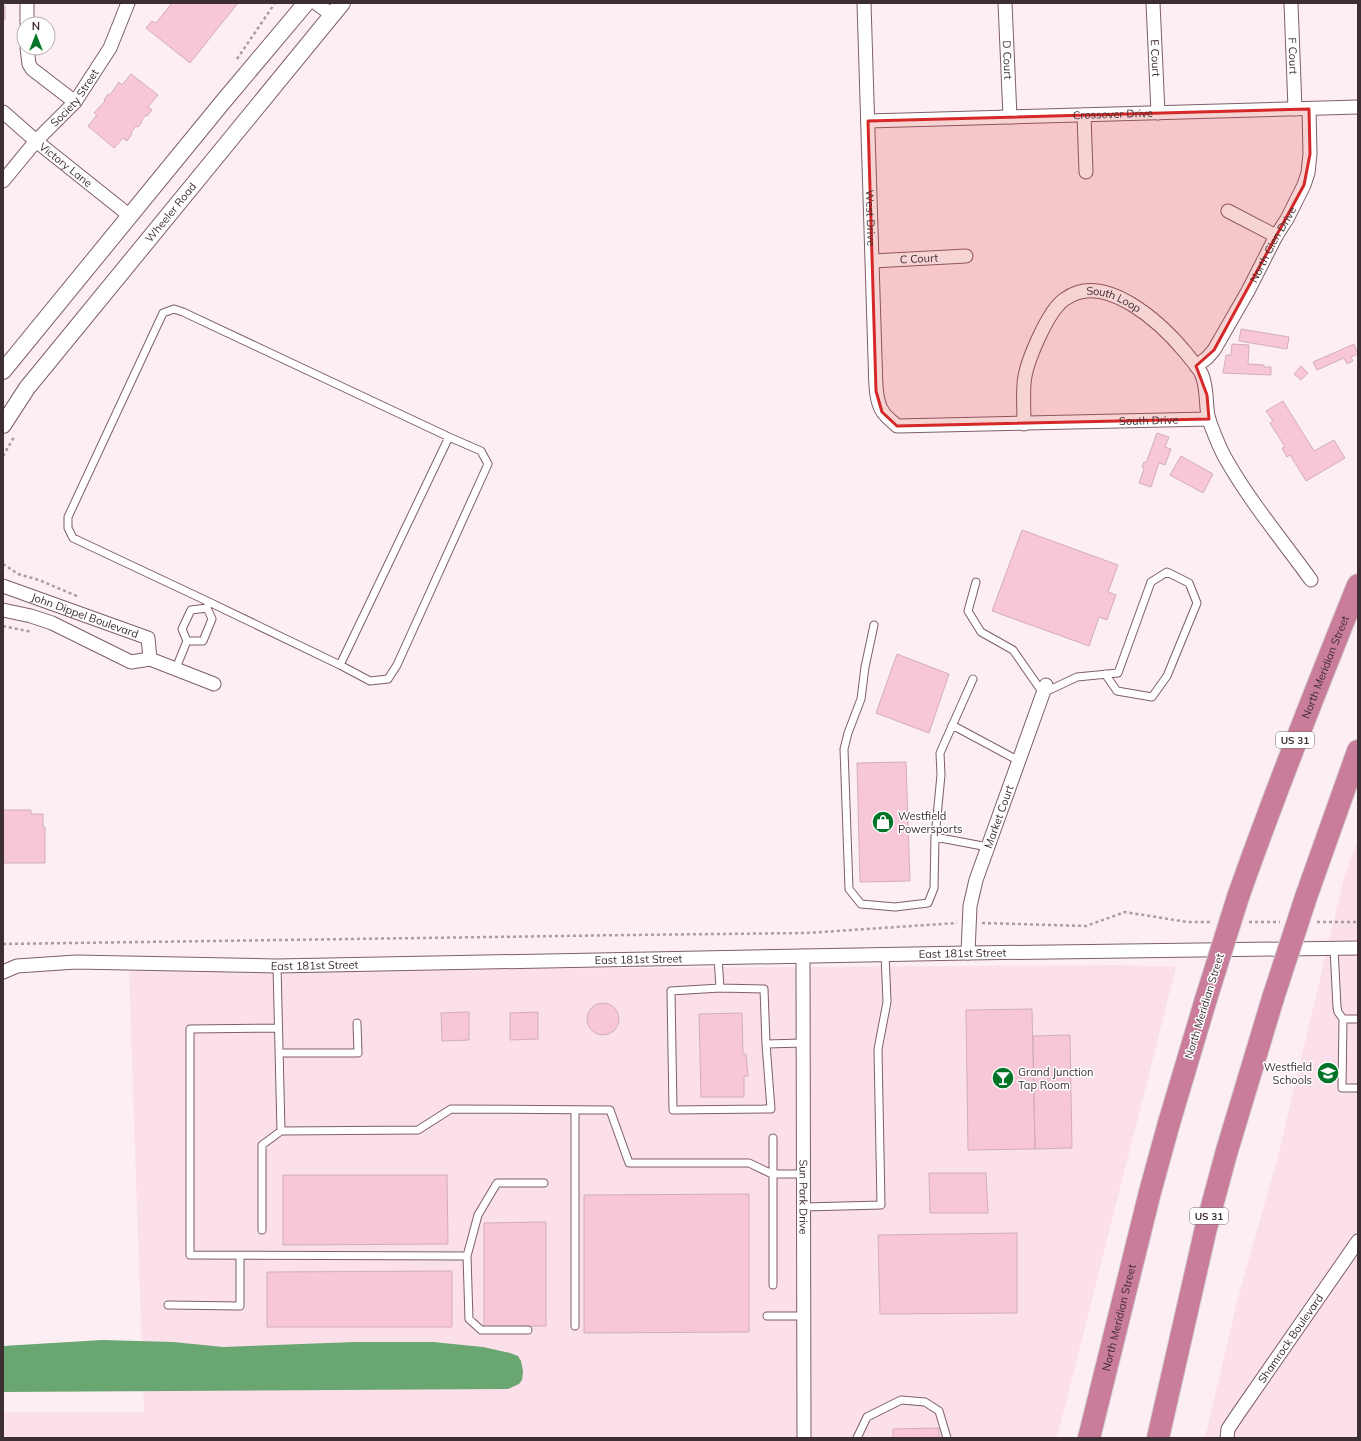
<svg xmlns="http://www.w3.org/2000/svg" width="1361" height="1441" font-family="Mulish,sans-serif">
	<rect width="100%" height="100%" fill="#fdeef3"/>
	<path fill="#fbdfe9" d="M1358,839v599h-153l32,-136 41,-146 66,-278z
		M1120,965l56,2 -119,471h-1054v-26h141l-15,-441z"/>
	<path fill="#6aa671" d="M102,1340l71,2 50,5 132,-5h78l50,5 27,6 8,3 3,5 2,10 -1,9 -3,4 -11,5 -505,3v-46z"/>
	<path fill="#f7c6d7" stroke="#d2aebb" d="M172,3h66l-48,60 -44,-35 6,-7 4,2z
		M3,6h2v14h-2z
		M131,74l27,21 -10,12 4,3 -5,6 -1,-1 -5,6 1,1 -4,5 -2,-1 -5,7 1,1 -5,7 -4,-3 -9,10 -26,-22 9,-11 -3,-2 11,-12 -1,-1 4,-6 2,1 9,-13 3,3z
		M1241,329l48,8 -2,12 -48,-8z
		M1232,344l17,1 -1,19 16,1v2h7v8l-48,-2 3,-18h5z
		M1354,344l4,10 -7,3 2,4 -6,3 -3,-6 -27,12 -4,-8z
		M1301,366l7,7 -7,7 -7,-6z
		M1283,401l31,50 20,-11 11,18 -39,23 -16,-26 -3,2 -5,-9 3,-1 -15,-24 3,-2 -7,-10z
		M1157,433l12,4 -4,10 6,2 -6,16 -6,-2 -8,24 -12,-4 5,-14 -2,-2 2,-5 2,1z
		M1181,456l32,18 -10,19 -33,-18z
		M1022,530l96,35 -10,27 8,3 -9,25 -8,-3 -10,29 -97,-35z
		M897,654l52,20 -20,59 -53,-20z
		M906,762l4,119 -50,1 -3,-119z
		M3,810h28v4h12v13h2v36h-42z
		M587 1019a16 16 0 1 1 32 0a16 16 0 1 1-32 0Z
		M1032,1009l3,140 -67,1 -2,-140z
		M469,1012v28l-27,1 -1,-28z
		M538,1012v27l-28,1v-27z
		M742,1013l1,41h3l2,22h-4v21h-43l-2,-83z
		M1070,1035l2,113 -37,1 -2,-113z
		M929,1173h57l2,40h-58z
		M283,1175h164l1,69 -165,1z
		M749,1194v138l-165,1v-138z
		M546,1222v104l-62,1v-104z
		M1017,1233v80l-137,1 -2,-79z
		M452,1271v56h-185v-55z
		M939,1428v10h-46v-9z"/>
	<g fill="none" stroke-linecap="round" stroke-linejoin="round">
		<g stroke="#7e5f6a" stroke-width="9">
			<path id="service" d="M976,582l-8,29 13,21 32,18 30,43 34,-16 41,-4 33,-91 16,-10 22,11 8,20 -30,73 -15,21 -35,-6 -12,-17
				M874,625l-9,42 -4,32 -13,34 -4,16 5,140 12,15 34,3 33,-4 6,-15 1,-51 53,10
				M187,641h16l9,-22 -5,-11 2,-6 -136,-64 -5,-10v-11l95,-204 11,-4 9,3 266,125 -109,228 -131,-63
				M340,665l30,16 18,-2 9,-14 91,-201 -7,-13 -32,-14
				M176,668l11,-27 -5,-12 9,-19 16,-2
				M952,725l67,36
				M935,837l6,-62 -1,-22 33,-74
				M1334,948l3,59 1,5 5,7
				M718,957l2,31 44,1 2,55 37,-1
				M277,966l4,165 137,-1 33,-21 159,1 19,53h120l23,11h32
				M720,988l-49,3 2,119 98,-1 -5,-65
				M1358,1019h-15l-1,69h16
				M278,1028l-88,1v226l277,1 11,-41 19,-32h47
				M279,1053h79l-1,-30
				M773,1138v147
				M804,1207l77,-2 -3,-156 9,-47 -2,-48
				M262,1230v-85l19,-14
				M467,1256l2,63 12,11h47
				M168,1305l72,1v-51
				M767,1316h37
				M575,1326v-216
				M857,1438l10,-21 34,-17 24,2 14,9 8,27"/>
		</g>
		<g stroke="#7e5f6a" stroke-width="15">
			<g id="minor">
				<path d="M316,3l16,12"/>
				<path id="s1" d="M864,3l11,355c1,15 -1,42 8,54 3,5 10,10 14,14l312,-7"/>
				<path id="s2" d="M1005,3l5,114"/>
				<path id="s3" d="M1153,3l5,110"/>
				<path id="s4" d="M1291,3l4,106"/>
				<path d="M27,24v-21"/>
				<path d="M27,48l2,16 3,5 43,33"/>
				<path id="s5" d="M3,112l33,29 94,75"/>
				<path d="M1084,115l2,57"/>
				<path id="s6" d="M868,121l490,-14"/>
				<path id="s7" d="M3,181l33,-40 39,-39 35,-54 18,-45"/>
				<path d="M1228,211l48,25"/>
				<path id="s8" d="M873,261l93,-5"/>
				<path id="s9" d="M1196,366l11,-8 7,-8 34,-59 28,-55 11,-17 17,-34 4,-12 2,-19 -1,-45"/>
				<path id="s10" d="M1024,424c0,-13 -1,-27 0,-40 1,-20 24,-74 41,-85 40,-29 97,25 121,54 5,7 13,14 16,22 6,15 3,31 7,45 4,11 12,31 18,41 24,42 56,80 84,119"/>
				<path id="s11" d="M3,586l145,52 2,21"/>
				<path d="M3,610l28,6 21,7 79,39 19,-3 64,25"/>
				<path id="s12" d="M968,953l2,-47 6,-26 70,-195"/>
				<path id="s13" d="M803,956l1,482"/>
				<path id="s14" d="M3,972l14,-6 59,-4 201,4 691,-13 390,-5"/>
				<path id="s15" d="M1227,1438l1,-9 10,-15 120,-173"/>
			</g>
		</g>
		<g stroke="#7e5f6a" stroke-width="18">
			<g id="tertiary">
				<path d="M3,371l219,-268 84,-100"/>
				<path id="s16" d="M3,425l24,-37 315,-385"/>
			</g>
		</g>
		<g stroke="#d4d1d2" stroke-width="24">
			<g id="motorway">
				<path id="s17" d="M1238,897c37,-105 78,-208 120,-312"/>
				<path d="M1306,897l52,-146"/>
				<path id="s18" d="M1089,1438l61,-246 19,-69 37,-124"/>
				<path d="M1158,1438l47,-206 21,-78 47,-156"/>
			</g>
		</g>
		<path stroke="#aa9ba0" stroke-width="2.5" stroke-dasharray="3 3" stroke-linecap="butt" d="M237,59l38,-56
			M3,456l11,-19
			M3,564l15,10 21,6 40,17
			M3,626l29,6
			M1249,922h31
			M1317,922h41
			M982,923l104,3 39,-14 62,10h25
			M3,944l626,-9 178,-2 150,-10"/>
		<use href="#service" stroke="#fff" stroke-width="7"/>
		<use href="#minor" stroke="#fff" stroke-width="13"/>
		<use href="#tertiary" stroke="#fff" stroke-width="16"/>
		<use href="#motorway" stroke="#ca7c9b" stroke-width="22"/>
		<g stroke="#d4d1d2" stroke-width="24" stroke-linecap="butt">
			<path id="motorway-bridge" d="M1273,998l33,-101
				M1206,999l32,-102"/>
		</g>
		<use href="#motorway-bridge" stroke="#ca7c9b" stroke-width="22"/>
	</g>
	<path fill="#d62828" fill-opacity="0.2" stroke="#d62828" stroke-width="3" stroke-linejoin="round" d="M1309,109l1,45 -6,31 -90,165 -18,16 11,29 2,24 -312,7 -15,-14 -6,-21 -8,-270z"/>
	<defs>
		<g id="shop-disc" transform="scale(1.15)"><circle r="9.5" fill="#017428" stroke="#fff"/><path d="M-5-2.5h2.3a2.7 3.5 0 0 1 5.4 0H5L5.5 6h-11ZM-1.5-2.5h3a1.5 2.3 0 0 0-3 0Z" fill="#fff"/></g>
		<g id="school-disc" transform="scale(1.15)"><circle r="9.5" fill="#017428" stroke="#fff"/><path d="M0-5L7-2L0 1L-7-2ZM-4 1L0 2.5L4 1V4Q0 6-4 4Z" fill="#fff"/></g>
		<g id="bar-disc" transform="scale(1.15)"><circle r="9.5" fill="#017428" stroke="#fff"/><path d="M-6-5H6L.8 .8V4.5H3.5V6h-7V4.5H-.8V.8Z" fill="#fff"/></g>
	</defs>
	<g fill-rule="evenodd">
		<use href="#shop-disc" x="883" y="822"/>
		<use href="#school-disc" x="1328" y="1073"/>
		<use href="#bar-disc" x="1003" y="1078"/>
	</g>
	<g text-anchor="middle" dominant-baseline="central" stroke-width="3" stroke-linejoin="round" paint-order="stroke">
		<g fill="#fff" stroke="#776d70" stroke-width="1">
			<rect x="1276" y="732" width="38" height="16" rx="3"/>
			<rect x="1190" y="1208" width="38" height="16" rx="3"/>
		</g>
		<g font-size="10" font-weight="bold" fill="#3d2e33">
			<text x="1295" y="740">US 31</text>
			<text x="1209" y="1216">US 31</text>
		</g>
		<g font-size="11" fill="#3d2e33" stroke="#fff">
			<text stroke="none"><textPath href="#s4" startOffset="53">F Court</textPath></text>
			<text stroke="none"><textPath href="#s3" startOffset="55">E Court</textPath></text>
			<text stroke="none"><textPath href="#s2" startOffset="57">D Court</textPath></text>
			<text stroke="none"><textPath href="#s7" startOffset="110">Society Street</textPath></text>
			<text stroke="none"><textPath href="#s6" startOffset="245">Crossover Drive</textPath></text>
			<text stroke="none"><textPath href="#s5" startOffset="82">Victory Lane</textPath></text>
			<text stroke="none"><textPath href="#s16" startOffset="271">Wheeler Road</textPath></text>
			<text stroke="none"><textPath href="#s1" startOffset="215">West Drive</textPath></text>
			<text stroke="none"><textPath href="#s9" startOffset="145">North Glen Drive</textPath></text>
			<text stroke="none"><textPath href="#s8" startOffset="46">C Court</textPath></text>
			<text stroke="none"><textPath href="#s10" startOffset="188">South Loop</textPath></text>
			<text stroke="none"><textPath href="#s1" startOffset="682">South Drive</textPath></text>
			<text stroke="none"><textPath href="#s11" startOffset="87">John Dippel Boulevard</textPath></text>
			<text stroke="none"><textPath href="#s17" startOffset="246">North Meridian Street</textPath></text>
			<text stroke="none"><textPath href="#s12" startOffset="141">Market Court</textPath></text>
			<text stroke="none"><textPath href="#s14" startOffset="961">East 181st Street</textPath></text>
			<text stroke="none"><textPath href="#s14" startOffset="637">East 181st Street</textPath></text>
			<text stroke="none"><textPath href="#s14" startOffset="313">East 181st Street</textPath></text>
			<text transform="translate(1204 1006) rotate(-73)">North Meridian Street</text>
			<text stroke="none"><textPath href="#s13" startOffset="241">Sun Park Drive</textPath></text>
			<text stroke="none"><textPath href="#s18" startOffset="124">North Meridian Street</textPath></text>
			<text stroke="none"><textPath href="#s15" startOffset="119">Shamrock Boulevard</textPath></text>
		</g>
		<g font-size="11" fill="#3d2e33" stroke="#fff" text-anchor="start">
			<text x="898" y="816">Westfield<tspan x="898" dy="13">Powersports</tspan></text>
			<text x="1312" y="1067" text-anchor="end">Westfield<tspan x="1312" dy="13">Schools</tspan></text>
			<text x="1018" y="1072">Grand Junction<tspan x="1018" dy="13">Tap Room</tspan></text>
		</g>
	</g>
	<rect width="1361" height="1441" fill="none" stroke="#3d2e33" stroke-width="8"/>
	<g transform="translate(36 36)"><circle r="19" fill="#ffffff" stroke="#b1abad"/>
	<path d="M0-3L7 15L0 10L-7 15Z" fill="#017428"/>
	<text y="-6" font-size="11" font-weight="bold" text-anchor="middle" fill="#3d2e33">N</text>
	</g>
</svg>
